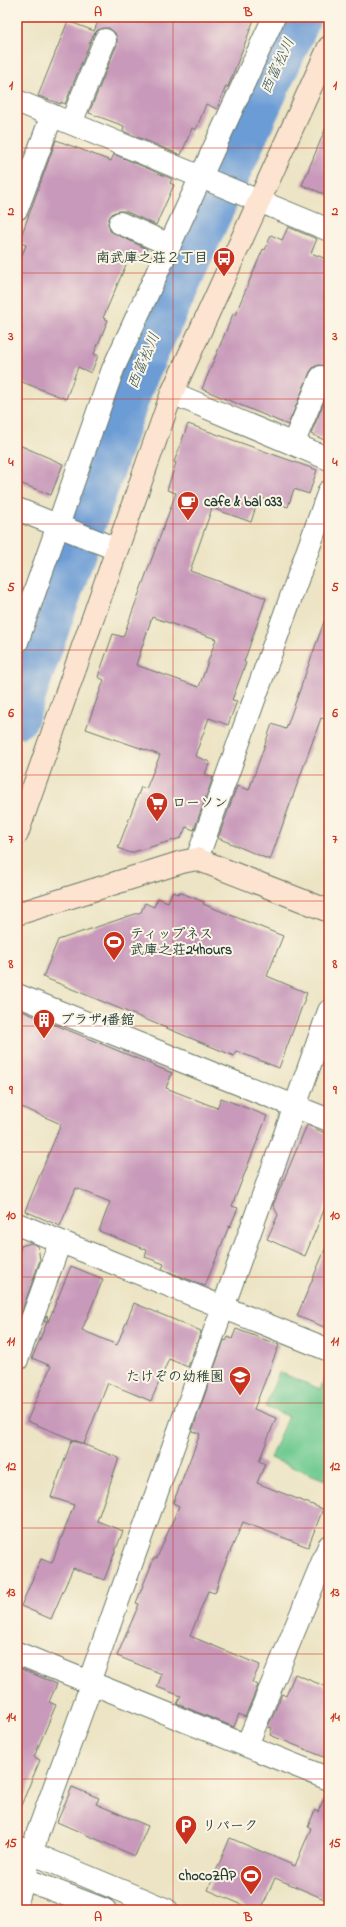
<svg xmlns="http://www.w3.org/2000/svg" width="346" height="1927" font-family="'Indie Flower','Klee One',sans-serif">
	<rect width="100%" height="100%" fill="#fcf5e5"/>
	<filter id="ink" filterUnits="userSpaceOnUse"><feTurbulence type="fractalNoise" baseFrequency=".025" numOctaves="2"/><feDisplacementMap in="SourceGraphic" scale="8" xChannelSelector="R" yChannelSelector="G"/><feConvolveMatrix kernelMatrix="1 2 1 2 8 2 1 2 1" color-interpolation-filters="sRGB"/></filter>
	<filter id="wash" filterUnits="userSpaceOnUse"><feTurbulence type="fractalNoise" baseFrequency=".012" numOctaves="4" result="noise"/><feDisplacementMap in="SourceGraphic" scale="16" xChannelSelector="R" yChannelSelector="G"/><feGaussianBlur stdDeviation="0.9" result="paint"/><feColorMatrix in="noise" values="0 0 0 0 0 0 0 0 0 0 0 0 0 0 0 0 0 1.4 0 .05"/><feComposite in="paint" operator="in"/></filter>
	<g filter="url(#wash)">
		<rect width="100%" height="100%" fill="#ece4c4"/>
		<path fill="#70ca92" stroke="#488463" d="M279,1372l41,17 6,-14 3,2v94l-4,9 -55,-22 18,-42 -23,-9z"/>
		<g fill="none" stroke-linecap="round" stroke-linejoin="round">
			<path stroke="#6c9cd5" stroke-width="43" d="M17,717l117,-336 166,-364"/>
		</g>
		<g id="blocks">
			<path fill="#c899ba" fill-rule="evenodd" d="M100,17h155l-27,70 -2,-1 -9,23 -11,-5 -10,26 -4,-2 -11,27 -58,-24 1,-5 -35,-13 28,-69v-5l-2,-6 -6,-5h-5l-6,2 -5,5 -28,69 -4,-2v2l-23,-8 30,-75 26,10z
				M329,120v76l-27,-11z
				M56,140l55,21 3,-7 58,25 -2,4 4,2 -18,40 -31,-14h-6l-6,2 -4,5 -1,6 2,7 37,18 -4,9 -12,-5 -28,65 5,2 -14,34 4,2 -7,17 -13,-6 -12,32 -49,-19v-111l9,-24 -7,-3z
				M288,227l29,12 -6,14 18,7v107l-10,-2 -5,2 -4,5 -22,53 -86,-36 31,-75 2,1 28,-66 2,1 6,-15 11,5z
				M328,392h1v50l-18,-8z
				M188,424l129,46 -8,24 -15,-5 -6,18 -29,-10 -8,25 -39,-14 -22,63 76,27 -22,64 2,1 -14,37 5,1 -9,24 -19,-7 -14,38 15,6 -5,12 8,3 -19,53 -8,-3 -5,11 -51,15 -12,-5 23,-61 5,2 14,-34 -74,-26 18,-49 -6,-3 15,-43 10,3 53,-144 -9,-3 9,-27 -2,-1zM152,617l64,22 -17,48 -63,-22z
				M17,444l46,20 -12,31 -34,-13z
				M326,616l3,1v103l-8,-2 -51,142 -52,-22 19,-52 12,4 23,-66 14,5z
				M172,892l6,2 1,-2 25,10 -1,2 80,32 -16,40 40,17 -28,75 -43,-17 -2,5 -191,-79 15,-37 83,-28 4,-9 9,4 4,-9 10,4z
				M17,1009l155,64 -6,15 51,20 4,-10 46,18 -35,90 6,2 -8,19 -1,-1 -24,60 -43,-17 2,-5 -19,-7 2,-7 -48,-19 11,-29 -34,-14 -16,38 -35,-15 36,-87 -44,-19z
				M307,1125l22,10v63l-24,58 -38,-17 11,-24 -5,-10z
				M329,1240v89l-32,-13z
				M31,1243l7,3 2,14 -19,54 -4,-1v-52l4,-15z
				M71,1266l32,13 -21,51 35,15 17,-42 67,28 -13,36 -19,-8 -18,42 -43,-18 -24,61 -57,-23 24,-55 -19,-8 15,-36 -3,-1 3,-6 1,7z
				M236,1329l43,16 -25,64 22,9 -17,43 6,3 -8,19 66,26 -15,38 -65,-25 -22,51 -6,20 -7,-2 -18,45 70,29 -8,17 6,3 -13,32 -6,-3 -5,13 -57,-23 4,-8 -24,-9 5,-13 -45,-18 22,-52 -3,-1 18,-45h3l22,-52 -6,-3 27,-69 -8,-3 32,-91 2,1 2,-4 4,2z
				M72,1440l47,18 -22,63 26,10 -19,49 -31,-12 -22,51 -30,-13 20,-47 11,4 22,-58 -23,-8z
				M17,1667l40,17 -8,18 7,3 -22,52 6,3 -23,55z
				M295,1674l34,14v71l-59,-24 2,-7 -4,-1 14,-33 4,2z
				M72,1787l27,11 -3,6 52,22 -13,30 -78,-34z
				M327,1791h2v110l-54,-23 -14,32h-7l-46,-20 22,-52 65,28 16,-38 -3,-1 7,-17 3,2z"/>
		</g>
	</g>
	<g filter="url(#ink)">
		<use href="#blocks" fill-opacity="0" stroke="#677766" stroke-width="1"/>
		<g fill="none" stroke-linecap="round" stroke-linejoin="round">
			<g stroke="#677766" stroke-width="24">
				<path id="street" d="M17,101l312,129
					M71,123l34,-83
					M17,209l35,-94
					M120,223l50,22
					M172,393l157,66
					M293,444l28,-67 8,3
					M17,509l99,40
					M17,642l96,-273 161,-352
					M197,859l132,-368
					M17,995l312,125
					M17,1224l312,126
					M17,1360l43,-118
					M17,1653l312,126
					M247,1745l82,-199
					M17,1847l150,63
					M17,1876l88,34
					M17,1902l21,-70 50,-138 1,-12 240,-671"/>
			</g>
			<g stroke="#677766" stroke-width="24">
				<path id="secondary" d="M17,834l155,-441 157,-346
					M17,914l165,-52 15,-3 132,52"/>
			</g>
			<use href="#street" stroke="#fff" stroke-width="22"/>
			<use href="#secondary" stroke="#fde4d1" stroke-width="22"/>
		</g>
	</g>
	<path fill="none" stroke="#c8321e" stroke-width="1" stroke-opacity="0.55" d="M173,17v1893M17,148h312M17,273h312M17,399h312M17,524h312M17,650h312M17,775h312M17,901h312M17,1026h312M17,1152h312M17,1277h312M17,1403h312M17,1528h312M17,1654h312M17,1779h312"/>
	<defs>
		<g id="bus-pin" transform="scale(1.15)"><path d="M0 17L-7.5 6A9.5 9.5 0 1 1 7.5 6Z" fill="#c8321e" stroke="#fcf5e5"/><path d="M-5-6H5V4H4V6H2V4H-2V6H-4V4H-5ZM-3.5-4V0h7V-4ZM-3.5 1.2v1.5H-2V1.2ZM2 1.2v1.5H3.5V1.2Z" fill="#fff"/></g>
		<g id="cafe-pin" transform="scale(1.15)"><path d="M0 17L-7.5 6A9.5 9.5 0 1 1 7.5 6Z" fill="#c8321e" stroke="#fcf5e5"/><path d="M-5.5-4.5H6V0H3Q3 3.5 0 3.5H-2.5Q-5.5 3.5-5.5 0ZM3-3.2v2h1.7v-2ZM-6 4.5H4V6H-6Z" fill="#fff"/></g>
		<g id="supermarket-pin" transform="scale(1.15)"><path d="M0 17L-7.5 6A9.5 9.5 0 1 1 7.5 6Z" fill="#c8321e" stroke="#fcf5e5"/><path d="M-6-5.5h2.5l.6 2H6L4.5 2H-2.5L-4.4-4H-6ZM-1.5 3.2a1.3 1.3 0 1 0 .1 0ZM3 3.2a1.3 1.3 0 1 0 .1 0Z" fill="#fff"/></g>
		<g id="stadium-pin" transform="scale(1.15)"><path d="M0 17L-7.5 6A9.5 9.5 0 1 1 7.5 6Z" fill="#c8321e" stroke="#fcf5e5"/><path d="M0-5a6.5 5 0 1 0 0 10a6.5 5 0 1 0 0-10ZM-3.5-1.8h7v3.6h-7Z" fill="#fff"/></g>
		<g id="building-pin" transform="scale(1.15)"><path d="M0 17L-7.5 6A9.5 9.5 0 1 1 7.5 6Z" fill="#c8321e" stroke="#fcf5e5"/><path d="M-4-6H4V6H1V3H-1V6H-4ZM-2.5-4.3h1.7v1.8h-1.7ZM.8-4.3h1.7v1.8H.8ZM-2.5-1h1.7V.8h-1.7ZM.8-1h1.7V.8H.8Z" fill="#fff"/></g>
		<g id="school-pin" transform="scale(1.15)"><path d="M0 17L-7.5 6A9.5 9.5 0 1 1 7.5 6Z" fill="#c8321e" stroke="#fcf5e5"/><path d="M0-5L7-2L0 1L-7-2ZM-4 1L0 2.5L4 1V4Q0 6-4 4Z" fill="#fff"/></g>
		<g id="parking-pin" transform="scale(1.15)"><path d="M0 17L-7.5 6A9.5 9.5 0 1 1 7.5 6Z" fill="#c8321e" stroke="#fcf5e5"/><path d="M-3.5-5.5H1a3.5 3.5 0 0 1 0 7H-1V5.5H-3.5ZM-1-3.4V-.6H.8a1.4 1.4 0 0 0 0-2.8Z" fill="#fff"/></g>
	</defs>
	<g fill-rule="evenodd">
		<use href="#bus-pin" x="224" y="258"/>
		<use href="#cafe-pin" x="188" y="502"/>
		<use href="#supermarket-pin" x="157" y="803"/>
		<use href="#stadium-pin" x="114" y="942"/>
		<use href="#building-pin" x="44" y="1020"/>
		<use href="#school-pin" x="240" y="1377"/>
		<use href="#parking-pin" x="186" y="1826"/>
		<use href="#stadium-pin" x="251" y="1876"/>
	</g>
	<g text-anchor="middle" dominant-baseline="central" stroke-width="4" stroke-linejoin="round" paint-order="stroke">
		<g font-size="14" font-weight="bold" fill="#1f3d34" stroke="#fcf5e5" text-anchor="start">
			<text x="208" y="258" text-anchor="end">南武庫之荘２丁目</text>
			<text x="204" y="502">cafe &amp; bal 033</text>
			<text x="172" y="803">ローソン</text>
			<text x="130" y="934">ティップネス<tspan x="130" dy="16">武庫之荘24hours</tspan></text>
			<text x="60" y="1020">プラザ1番館</text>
			<text x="224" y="1377" text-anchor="end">たけぞの幼稚園</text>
			<text x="202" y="1826">リパーク</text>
			<text x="236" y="1876" text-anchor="end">chocoZAP</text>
		</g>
		<g font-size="15" font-style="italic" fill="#365a64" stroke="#fcf5e5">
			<text transform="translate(278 66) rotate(-65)">西富松川</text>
			<text transform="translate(144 361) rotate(-67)">西富松川</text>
		</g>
	</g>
	<rect width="346" height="1927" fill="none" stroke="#fcf5e5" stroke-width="44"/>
	<rect x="22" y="22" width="302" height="1883" fill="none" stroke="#c8321e" stroke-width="1.5"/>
	<g font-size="13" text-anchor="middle" font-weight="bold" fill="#c8321e">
		<text x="98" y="16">A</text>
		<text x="248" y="16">B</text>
		<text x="11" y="89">1</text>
		<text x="335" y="89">1</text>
		<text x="11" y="215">2</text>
		<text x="335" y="215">2</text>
		<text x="11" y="340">3</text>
		<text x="335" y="340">3</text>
		<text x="11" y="466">4</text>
		<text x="335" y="466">4</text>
		<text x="11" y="591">5</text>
		<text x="335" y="591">5</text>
		<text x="11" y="717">6</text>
		<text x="335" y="717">6</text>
		<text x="11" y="843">7</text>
		<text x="335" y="843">7</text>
		<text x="11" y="968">8</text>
		<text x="335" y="968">8</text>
		<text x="11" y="1094">9</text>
		<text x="335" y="1094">9</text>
		<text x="11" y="1219">10</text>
		<text x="335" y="1219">10</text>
		<text x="11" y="1345">11</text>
		<text x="335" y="1345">11</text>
		<text x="11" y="1470">12</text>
		<text x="335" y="1470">12</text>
		<text x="11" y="1596">13</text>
		<text x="335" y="1596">13</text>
		<text x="11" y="1721">14</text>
		<text x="335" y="1721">14</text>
		<text x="11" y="1847">15</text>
		<text x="335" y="1847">15</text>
		<text x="98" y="1921">A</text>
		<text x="248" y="1921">B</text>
	</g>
</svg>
